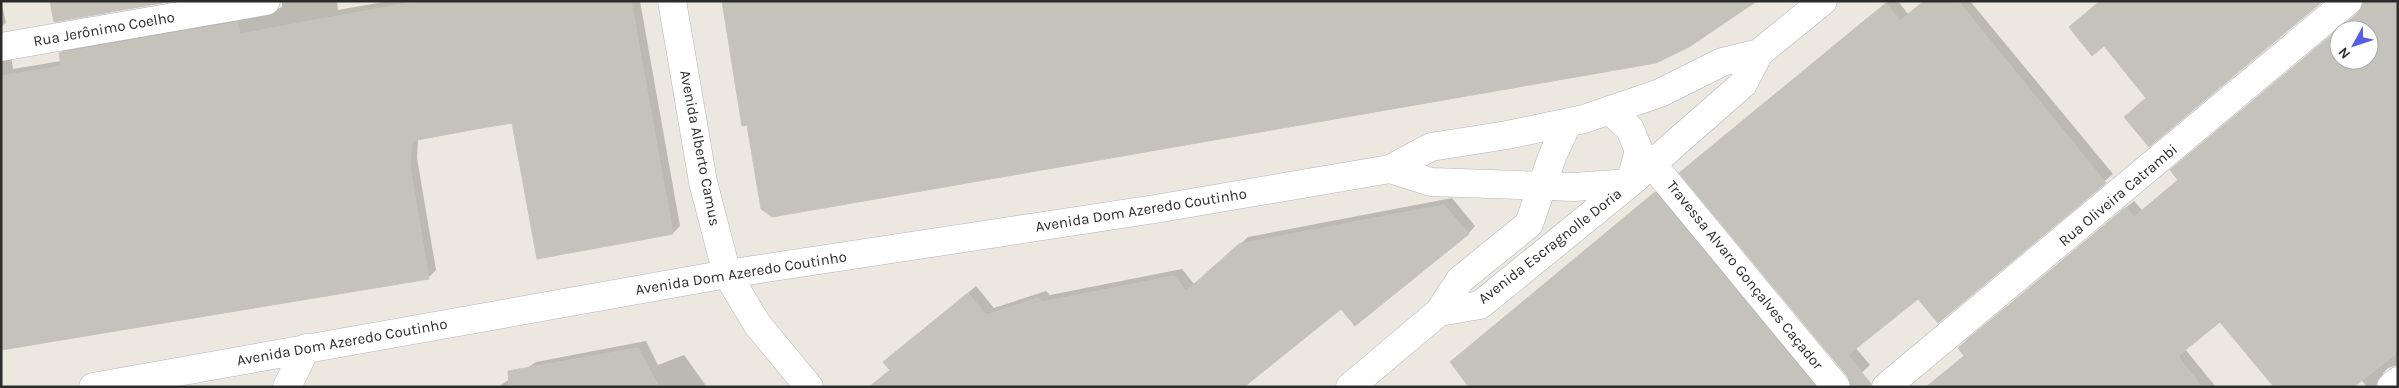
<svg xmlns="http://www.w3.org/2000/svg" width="2399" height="388" font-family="Karla,sans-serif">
	<rect width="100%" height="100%" fill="#ece8e0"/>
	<path fill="#0003" fill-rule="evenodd" d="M1,1l5,22 -5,4z
		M282,1h55l1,9 51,-9h251l40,225 -7,7 -135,25 -25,-136 -95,17 -1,19 19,112 -7,7 -428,73v-297l10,2 2,14 48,-8 -1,-8 8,-7 209,-37 5,-2z
		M1888,1h10l10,13 16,-13h46l143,173 -175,147 -20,-24 -63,50 15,18 -18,17 -163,-217z
		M2398,1v364l-10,3 -5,5 -1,9 3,5h-18l-20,-25 -127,-42 -35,29 31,38h-289l38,-32 -6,-7 7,-8 168,-139 8,9 37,-31 -7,-9 189,-159zM2339,30h30v30h-30z
		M1663,186l166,201h-358l-12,-32z
		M1452,198l23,28 -7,8 -127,73 -450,62 2,-14 83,-69 18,22 52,-17 4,4 132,-26 13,16 53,-48z
		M646,341l12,24 26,-10 23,32h-209l38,-25z"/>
	<path fill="#c5c2bb" stroke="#c7c4ba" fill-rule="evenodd" d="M50,1h123l-119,21z
		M419,1h212l42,233 -136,25 -25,-136 -36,6 -64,12 -2,25 19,113 -428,71v-274l60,-10 -2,-13 179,-31 2,12z
		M722,1h1035l-68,46 -33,16 -884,154 -11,-8 -14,-84 -5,1z
		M1924,1h34l148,182 -168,140 -20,-24 -70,56 23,29v3h-20l-3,-10 -169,-204 207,-170 14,18z
		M2100,1h223l-174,146 -25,-30 22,-19 -42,-52 -12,10 -23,-29z
		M2363,1h35v351l-44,35h-80l-54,-65 -42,34 24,31h-276l38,-31 -6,-8 168,-141 8,10 44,-37 -8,-10 188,-157zM2339,30h30v30h-30z
		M1655,192l161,195h-347l-19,-25z
		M1444,205l25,29 -114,92 -14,-17 -97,78h-375l21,-17 -7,-8 85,-69 18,22 52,-17 4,4 132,-26 12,15 53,-47z
		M638,348l21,39h-150l-1,-16z"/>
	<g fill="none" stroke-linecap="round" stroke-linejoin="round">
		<g stroke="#b3b4be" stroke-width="29">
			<path id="pedestrian" d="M1652,164l184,223"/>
		</g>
		<g stroke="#b3b4be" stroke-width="29">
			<path id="minor" d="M672,1l31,181 24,92 30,50 52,63
				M1,47l265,-46
				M1390,169l41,13 143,5 56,-4 113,-99 16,-31 64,-52
				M1439,312l41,-7 150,-122 9,-32 -9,-22 -20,-19
				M93,387l634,-113 428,-65 235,-40 41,-22 76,-12 77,-16 76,-26 62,-31 37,-9
				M287,387l19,-39
				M1350,387l89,-75 21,-32 69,-56 23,-67 16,-35
				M1886,387l462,-386
				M2391,387l7,-6"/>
		</g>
		<use href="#pedestrian" stroke="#fff" stroke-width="28"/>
		<use href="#minor" stroke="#fff" stroke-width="28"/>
	</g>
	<g text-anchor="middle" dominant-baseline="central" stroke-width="4.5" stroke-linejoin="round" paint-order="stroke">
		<g font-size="15" fill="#2c2c2c" stroke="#fff">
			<text transform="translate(104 29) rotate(-10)">Rua Jerônimo Coelho</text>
			<text transform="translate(700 148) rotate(79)">Avenida Alberto Camus</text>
			<text transform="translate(2118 195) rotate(-40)">Rua Oliveira Catrambi</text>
			<text transform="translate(1141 210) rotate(-9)">Avenida Dom Azeredo Coutinho</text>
			<text transform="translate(1550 246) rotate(-38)">Avenida Escragnolle Doria</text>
			<text transform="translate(741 273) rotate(-9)">Avenida Dom Azeredo Coutinho</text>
			<text transform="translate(1745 275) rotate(51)">Travessa Alvaro Gonçalves Caçador</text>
			<text transform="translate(342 342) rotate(-10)">Avenida Dom Azeredo Coutinho</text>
		</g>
	</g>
	<rect width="2399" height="388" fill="none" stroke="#2c2c2c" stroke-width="5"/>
	<g transform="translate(2354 45) rotate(230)"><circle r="24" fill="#ffffff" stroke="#ababab"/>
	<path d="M0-4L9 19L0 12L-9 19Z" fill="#545ee5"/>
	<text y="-8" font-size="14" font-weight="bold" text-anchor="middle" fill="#2c2c2c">N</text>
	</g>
</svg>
